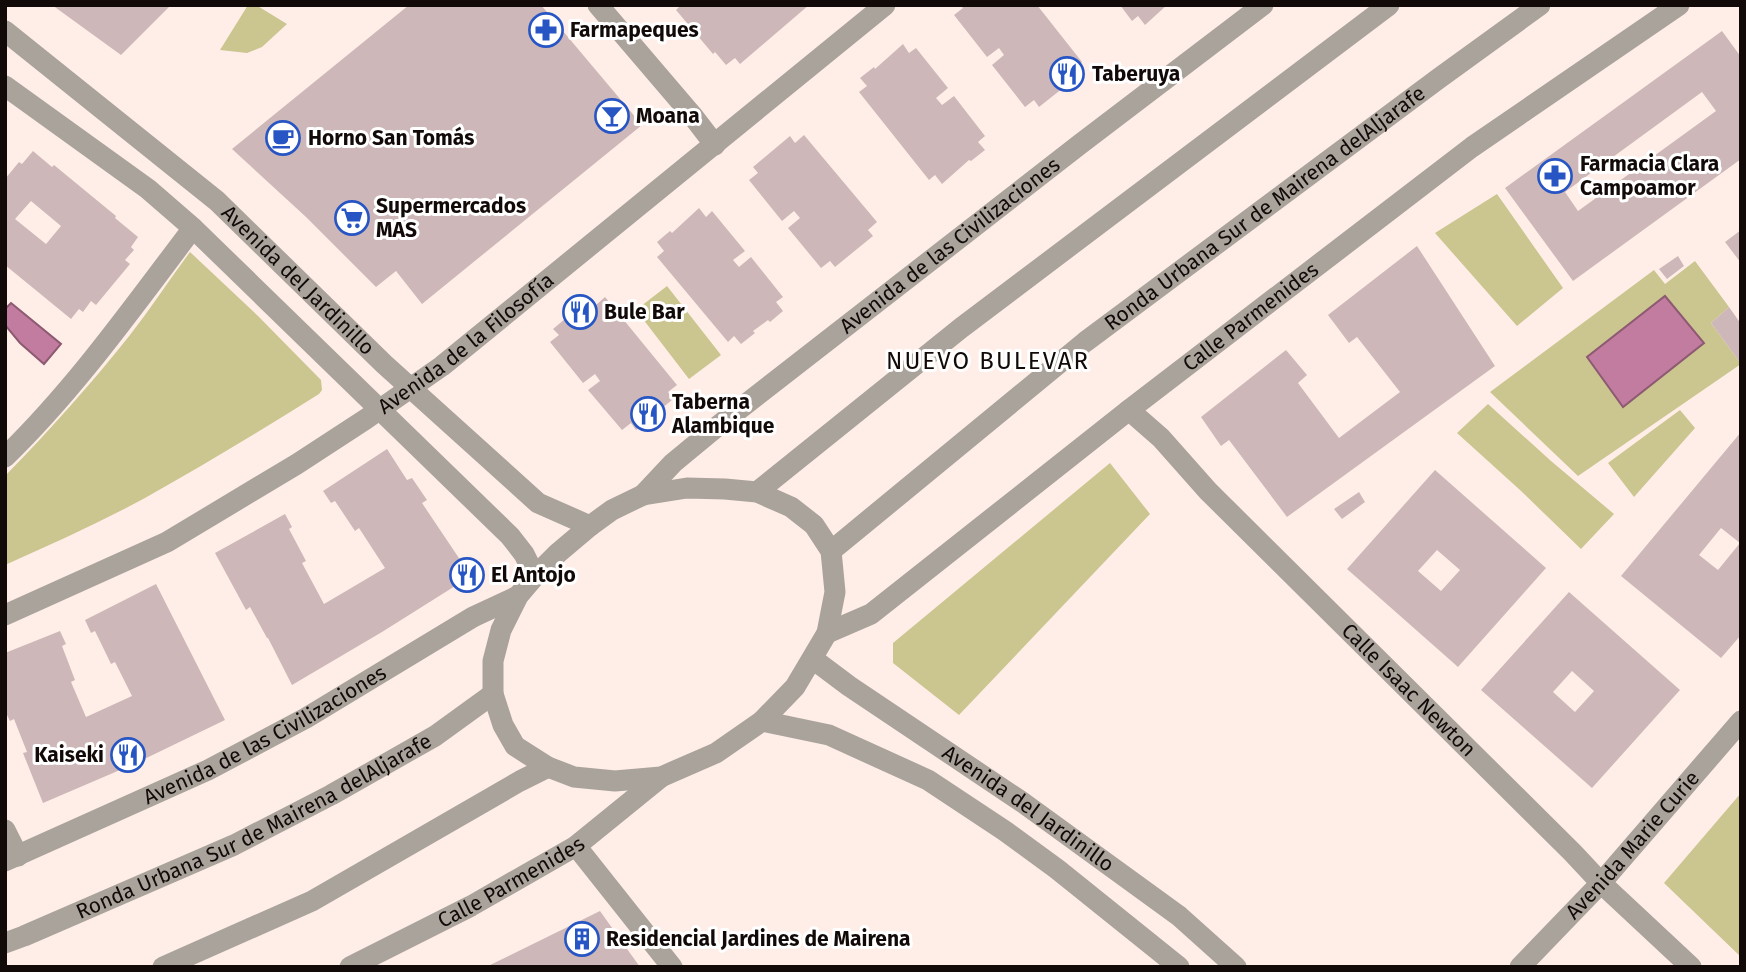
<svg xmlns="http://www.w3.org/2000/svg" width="1746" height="972" font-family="'Fira Sans',sans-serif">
	<rect width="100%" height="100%" fill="#ffeee7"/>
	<path fill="#cbc590" d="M248,5h8l31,19 -25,23 -15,6 -27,-3z
		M1497,194l66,94 -46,38 -82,-93z
		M190,252l68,64 63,64 1,10 -3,4c-57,36 -115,71 -174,104 -46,25 -93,46 -140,67v-89c44,-45 86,-92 125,-141 21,-27 40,-56 60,-83z
		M1695,261l34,46 -18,16 30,41 -163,112 -88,-84 164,-122 11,14z
		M667,286l54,69 -32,24 -53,-69z
		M1488,404l63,57 63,53 -33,35 -61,-59 -63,-57z
		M1680,410l15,18 -61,69 -26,-34z
		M1110,463l40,51 -191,201 -66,-52v-20z
		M1741,793v164l-77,-74z"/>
	<path fill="#c27c9f" stroke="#8d5a72" stroke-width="2" d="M1665,296l39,47 -81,64 -36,-50z
		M11,303l50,41 -17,20 -24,-21 -15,-18v-16z"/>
	<path fill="#ceb7b8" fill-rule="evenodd" d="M52,5h119l-50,50z
		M409,5h132l101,120 -220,179 -26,-33 -20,16 -70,-70 -74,-68z
		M681,5h128l-69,59 -5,-6 -9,7 -11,-13 -2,2 -37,-44z
		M960,5h77l45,57 -9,8 5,6 -39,31 -5,-7 -9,7 -33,-42 12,-10 -5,-7 -12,9 -33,-42 9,-7z
		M1120,5h47l-22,20 -7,-9 -6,5z
		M1722,31l19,26v102l-168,122 -68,-93zM1702,92l14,19 -138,100 -13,-19z
		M903,44l6,9 7,-5 32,40 -12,10 6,7 12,-9 31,40 -7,6 7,8 -14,11 -2,-1 -27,24 -7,-9 -6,5 -70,-88 8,-6 -7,-8 14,-11 1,2z
		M804,135l73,87 -9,8 5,6 -38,31 -5,-6 -9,7 -33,-40 12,-10 -6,-7 -12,10 -33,-41 9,-7 -5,-6 37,-31 5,7z
		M33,151l19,16 2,-2 62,51 -1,2 23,19 -7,10 3,3 -9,10 5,4 -34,41 -5,-4 -8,11 -4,-3 -8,10 -66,-54v-86l14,-17 3,2zM31,201l30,25 -15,18 -31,-25z
		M699,208l7,9 6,-6 33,40 -12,9 6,7 12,-10 32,40 -7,5 7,9 -13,11 -2,-2 -15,11 2,2 -14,11 -7,-8 -6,6 -71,-85 7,-6 -7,-9 13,-11 2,2z
		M1741,230v33l-16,-21z
		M1417,246l78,120 -208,151 -58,-77 -8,6 -20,-29 85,-67 21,25 -9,8 41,55 61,-46 -43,-55 -8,6 -21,-28z
		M1678,256l6,10 -17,13 -8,-10z
		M605,297l72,88 -9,7 5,7 -37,31 -5,-7 -9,7 -34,-40 12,-9 -5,-7 -12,9 -33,-41 9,-7 -6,-6 37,-31 6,7z
		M1729,307l12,17v40l-30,-41z
		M1741,432v203l-20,23 -100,-82zM1721,528l19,15 -22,27 -19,-15z
		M387,449l20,31 5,-2 15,22 -5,3 49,73 -89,56 -90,53 -24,-47h-1l-17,-31 -4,3 -31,-57 70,-39 7,13 -3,2 17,32 -4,2 22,41 61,-36 -26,-40 -4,3 -20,-30 -4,2 -8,-12z
		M1435,470l111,98 -88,99 -111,-98zM1437,550l23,20 -19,21 -23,-20z
		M1359,492l6,10 -23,17 -8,-10z
		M156,584l69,136 -91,44 -91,39 -20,-50 4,-1 -13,-33 -4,2 -5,-10v-58l55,-22 6,13 -4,2 13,34 -4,2 15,35 46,-21 -17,-34 -4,2 -16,-33 -4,2 -6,-13z
		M1569,592l111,98 -88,98 -111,-98zM1572,671l22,20 -19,21 -22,-20z
		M600,911l40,56h-154z"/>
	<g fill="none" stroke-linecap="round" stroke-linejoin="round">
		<g stroke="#a9a39c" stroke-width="21">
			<path d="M598,5l94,110 23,30"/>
			<path id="s1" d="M5,31l212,170 167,163 154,139 52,23"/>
			<path d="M5,86l143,103 45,39 317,308 14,18 11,22"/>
			<path id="s2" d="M1129,410l32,28 47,53 365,362 28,30 90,84"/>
			<path d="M5,457c71,-69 128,-150 188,-229"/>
			<path d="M687,488l38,1 32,3 34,15 23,18 17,26 4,41 -8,41 -32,54 -33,34 -46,32 -55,24 -46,4 -41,-4 -26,-10 -33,-21 -12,-21 -10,-31v-33l8,-31 17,-34 17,-20 23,-23 32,-27 22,-16 31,-15z"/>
			<path d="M757,492l204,-164 428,-323"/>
			<path id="s3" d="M643,495l30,-32 46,-38 360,-280 184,-140"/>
			<path id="s4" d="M831,551l254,-209 353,-263 102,-74"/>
			<path id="s5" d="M5,615l162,-73 130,-78 69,-45 76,-53 443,-361"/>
			<path id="s6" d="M827,633l44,-19 258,-204 343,-263 207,-142"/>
			<path id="s7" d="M813,659l36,27 173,116 157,114 57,51"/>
			<path d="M762,721l67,14 99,45 77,51 52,38 122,98"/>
			<path d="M5,830l13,26"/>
			<path d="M576,846l96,121"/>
			<path id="s8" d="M5,861l203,-91 98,-52 167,-101 45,-21"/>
			<path id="s9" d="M5,943l19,-7 210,-91 97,-50 104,-59 58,-42"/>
			<path d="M163,967l149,-66 208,-120 28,-14"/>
			<path id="s10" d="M350,967l121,-61 105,-60 85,-69"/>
			<path id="s11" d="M1520,967l81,-84 140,-162"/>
		</g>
	</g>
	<defs>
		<g id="pharmacy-ring" transform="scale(1.75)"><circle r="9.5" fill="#fff" stroke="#2756c4" stroke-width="1.5"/><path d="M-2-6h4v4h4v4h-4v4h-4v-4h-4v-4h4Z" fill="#2756c4"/></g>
		<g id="restaurant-ring" transform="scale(1.75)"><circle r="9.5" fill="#fff" stroke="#2756c4" stroke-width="1.5"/><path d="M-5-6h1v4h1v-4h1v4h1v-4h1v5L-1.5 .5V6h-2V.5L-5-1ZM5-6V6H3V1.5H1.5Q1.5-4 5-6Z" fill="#2756c4"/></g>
		<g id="bar-ring" transform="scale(1.75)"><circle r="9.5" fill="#fff" stroke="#2756c4" stroke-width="1.5"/><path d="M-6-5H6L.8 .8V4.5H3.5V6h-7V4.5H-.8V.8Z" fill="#2756c4"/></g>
		<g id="cafe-ring" transform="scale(1.75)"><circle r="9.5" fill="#fff" stroke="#2756c4" stroke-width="1.5"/><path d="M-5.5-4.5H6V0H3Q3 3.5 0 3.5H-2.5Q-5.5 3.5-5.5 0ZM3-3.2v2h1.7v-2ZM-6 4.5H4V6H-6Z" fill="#2756c4"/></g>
		<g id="supermarket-ring" transform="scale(1.75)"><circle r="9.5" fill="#fff" stroke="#2756c4" stroke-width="1.5"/><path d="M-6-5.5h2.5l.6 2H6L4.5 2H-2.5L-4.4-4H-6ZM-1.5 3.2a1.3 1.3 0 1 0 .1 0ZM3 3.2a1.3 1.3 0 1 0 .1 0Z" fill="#2756c4"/></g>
		<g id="building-ring" transform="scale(1.75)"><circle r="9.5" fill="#fff" stroke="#2756c4" stroke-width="1.5"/><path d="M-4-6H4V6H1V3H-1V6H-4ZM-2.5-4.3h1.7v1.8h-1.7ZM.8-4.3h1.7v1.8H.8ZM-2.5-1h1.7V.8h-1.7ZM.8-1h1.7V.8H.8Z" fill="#2756c4"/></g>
	</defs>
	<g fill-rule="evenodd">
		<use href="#pharmacy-ring" x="546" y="30"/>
		<use href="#restaurant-ring" x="1067" y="74"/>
		<use href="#bar-ring" x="612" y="116"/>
		<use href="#cafe-ring" x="283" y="138"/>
		<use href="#pharmacy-ring" x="1555" y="176"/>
		<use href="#supermarket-ring" x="352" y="218"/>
		<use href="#restaurant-ring" x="580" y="312"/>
		<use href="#restaurant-ring" x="648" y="414"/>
		<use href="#restaurant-ring" x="467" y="575"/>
		<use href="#restaurant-ring" x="128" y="755"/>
		<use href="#building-ring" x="582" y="939"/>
	</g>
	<g text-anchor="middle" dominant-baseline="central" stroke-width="6" stroke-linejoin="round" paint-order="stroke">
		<g font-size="21" font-weight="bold" fill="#110a08" stroke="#fff" text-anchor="start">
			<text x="570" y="30">Farmapeques</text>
			<text x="1092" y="74">Taberuya</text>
			<text x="636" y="116">Moana</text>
			<text x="308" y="138">Horno San Tomás</text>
			<text x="1580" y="164">Farmacia Clara<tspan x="1580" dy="24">Campoamor</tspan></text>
			<text x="376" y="206">Supermercados<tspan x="376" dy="24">MAS</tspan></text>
			<text x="604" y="312">Bule Bar</text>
			<text x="672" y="402">Taberna<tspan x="672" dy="24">Alambique</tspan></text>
			<text x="491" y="575">El Antojo</text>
			<text x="104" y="755" text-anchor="end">Kaiseki</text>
			<text x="606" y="939">Residencial Jardines de Mairena</text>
		</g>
		<g font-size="21" fill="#110a08" stroke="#fff">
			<text stroke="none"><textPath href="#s4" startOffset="553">Ronda Urbana Sur de Mairena delAljarafe</textPath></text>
			<text stroke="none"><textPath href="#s3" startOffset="396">Avenida de las Civilizaciones</textPath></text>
			<text stroke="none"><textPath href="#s1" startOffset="385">Avenida del Jardinillo</textPath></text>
			<text stroke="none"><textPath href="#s6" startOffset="530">Calle Parmenides</textPath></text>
			<text stroke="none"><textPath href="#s5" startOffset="537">Avenida de la Filosofía</textPath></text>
			<text stroke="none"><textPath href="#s2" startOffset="396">Calle Isaac Newton</textPath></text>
			<text stroke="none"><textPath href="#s8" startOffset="289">Avenida de las Civilizaciones</textPath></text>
			<text stroke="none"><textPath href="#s7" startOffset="262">Avenida del Jardinillo</textPath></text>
			<text stroke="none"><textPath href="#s9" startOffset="275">Ronda Urbana Sur de Mairena delAljarafe</textPath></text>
			<text stroke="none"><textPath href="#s11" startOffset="166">Avenida Marie Curie</textPath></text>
			<text stroke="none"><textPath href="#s10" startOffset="182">Calle Parmenides</textPath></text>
		</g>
		<g font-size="24" letter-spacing="2" fill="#110a08" stroke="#fff">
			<text x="988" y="361">NUEVO BULEVAR</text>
		</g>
	</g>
	<rect width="1746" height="972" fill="none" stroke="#110a08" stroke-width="14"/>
</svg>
